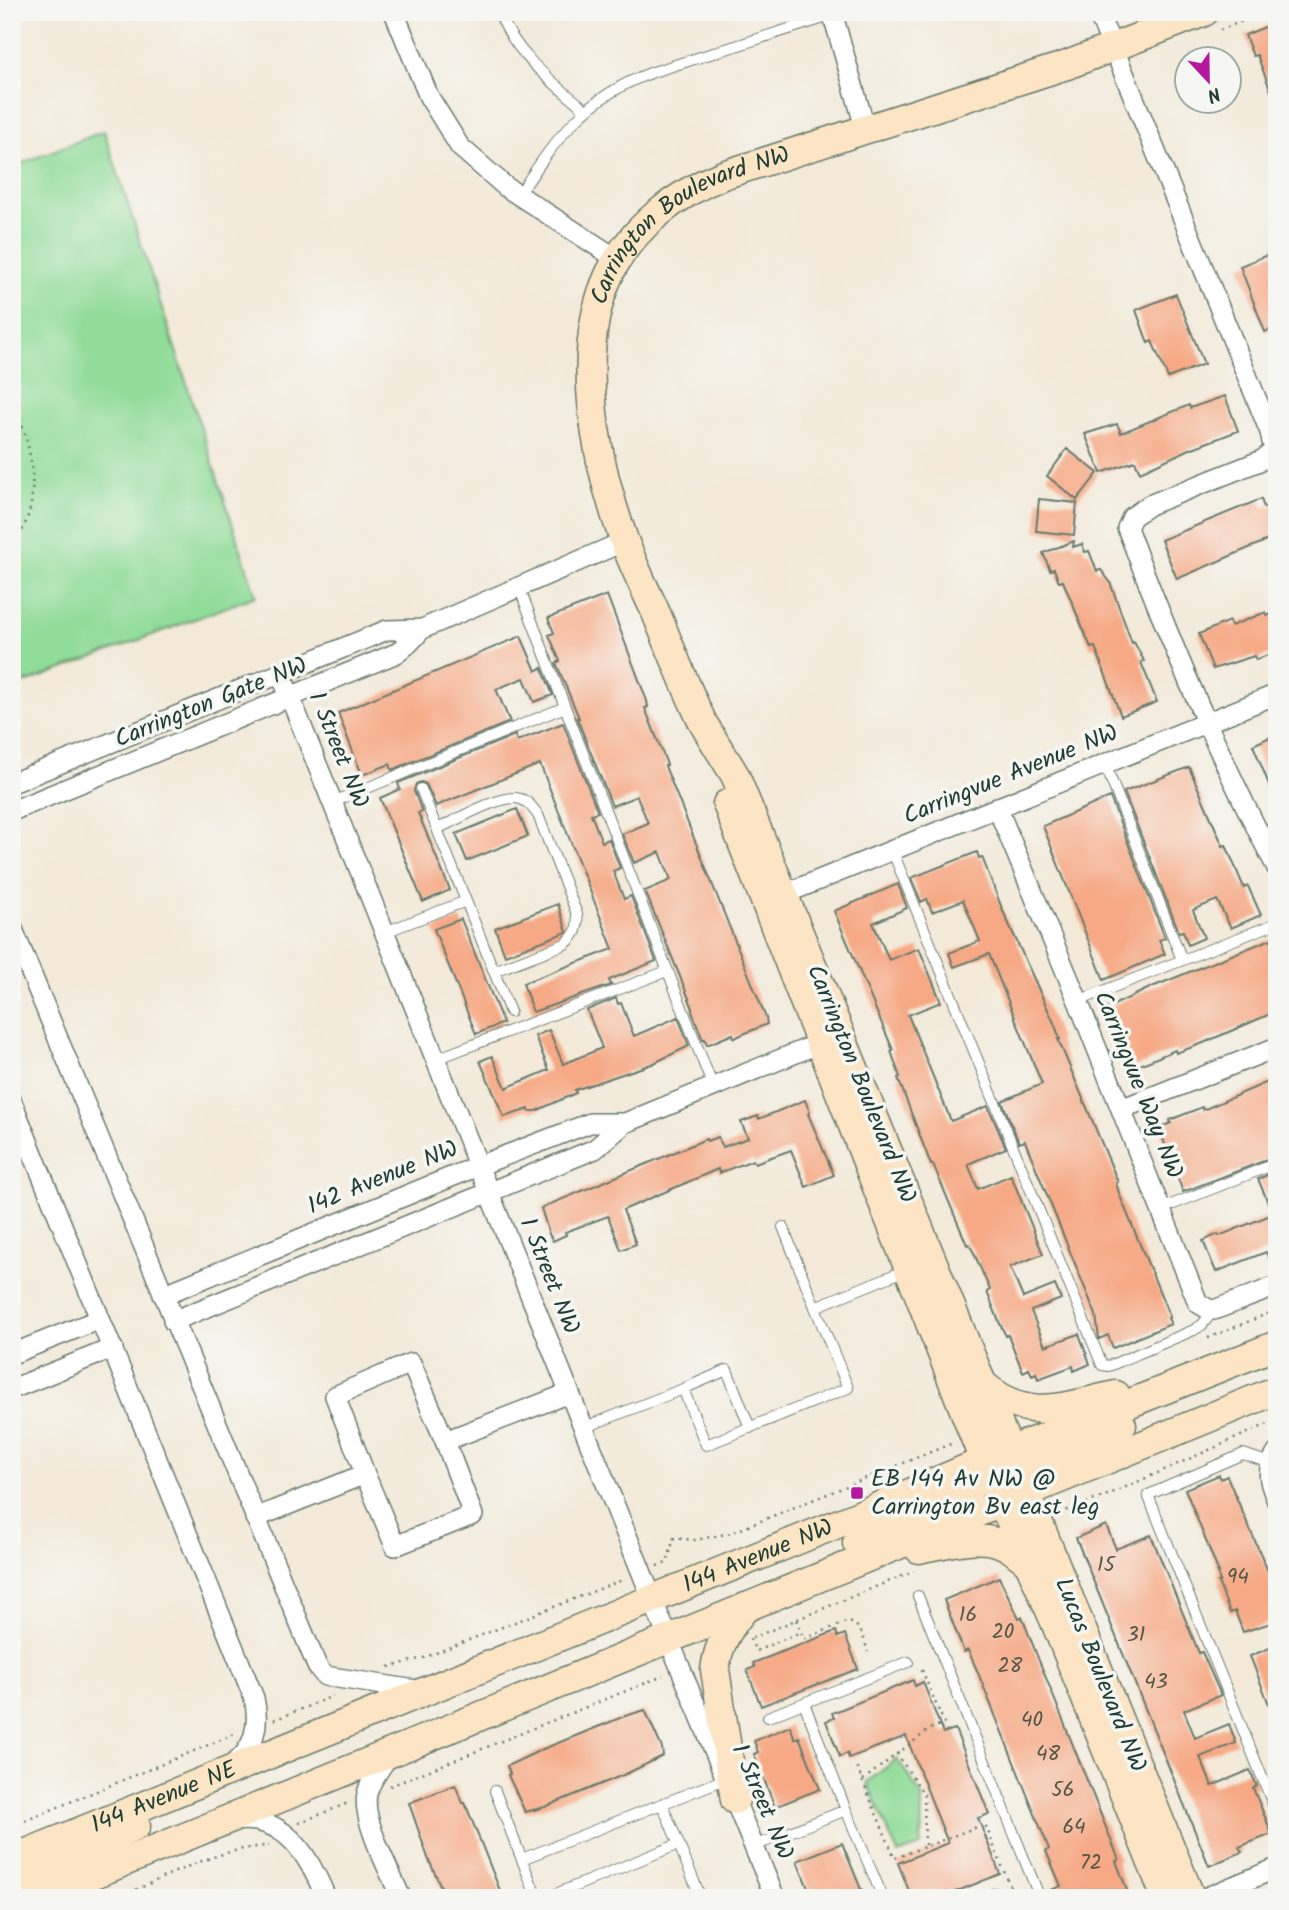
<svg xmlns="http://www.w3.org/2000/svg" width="1289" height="1910" font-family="Kalam,sans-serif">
	<rect width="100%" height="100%" fill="#f6f6f2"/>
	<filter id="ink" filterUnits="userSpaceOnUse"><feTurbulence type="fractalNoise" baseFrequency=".0143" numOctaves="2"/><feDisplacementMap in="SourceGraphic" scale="14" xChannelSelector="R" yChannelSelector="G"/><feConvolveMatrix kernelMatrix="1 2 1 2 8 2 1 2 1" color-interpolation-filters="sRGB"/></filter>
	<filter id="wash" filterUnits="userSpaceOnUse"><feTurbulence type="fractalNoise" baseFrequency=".00686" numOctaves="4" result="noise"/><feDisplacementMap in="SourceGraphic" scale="28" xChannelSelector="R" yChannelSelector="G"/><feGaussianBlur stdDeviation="1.57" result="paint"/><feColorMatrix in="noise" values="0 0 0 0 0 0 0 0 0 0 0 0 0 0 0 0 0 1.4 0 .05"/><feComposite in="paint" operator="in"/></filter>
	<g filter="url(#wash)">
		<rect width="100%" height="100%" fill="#f3ead9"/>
		<path fill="#90dc99" stroke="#588c66" stroke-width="2" d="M104,131l152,465 -244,92v-521z
			M897,1759l25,37 -1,50 -23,8 -31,-72z"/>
		<g id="blocks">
			<path fill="#f6a984" d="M1277,22v82h-1l-19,-49 -4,1 -8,-21z
				M1277,251v76l-12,5 -25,-66z
				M1176,294l28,70 -36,14 -16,-37 -4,2 -12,-33z
				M1225,396l13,35 -48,18 -50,23 -5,-11 -34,12 -16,-39 32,-10 4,9 68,-28 1,3z
				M1067,449l31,24 -21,27 -30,-24z
				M1039,499l38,4 -3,32 -38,-4z
				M1261,499l3,9 13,-5v33l-100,43 -16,-39z
				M1074,541l-1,6 9,-3 3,8 4,-1 8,20 4,-1 9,12 22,61 2,-1 10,19 -3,1 16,40 -36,14 -26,-69 -4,1 -28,-67 -4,1 -5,-13 -4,1 -7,-17z
				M607,595l40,106 1,6 -3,1 20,51 2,6 -2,1 101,252 1,6 -33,14 -1,-4 -26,11 -2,-6 -2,1 -11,-29v-5l-47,-115 26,-11 -11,-28 -26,11 -12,-29 26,-11 -11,-27 -25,10 -35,-88h2l-23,-55 4,-2 -11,-26 5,-2 -6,-15z
				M1266,612l1,4 10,-4v39l-21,9 -2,-4 -41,13 -14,-35 30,-13 2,5z
				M521,636l15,35 6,-3 11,27 -19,7 -10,-24 -28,11 14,33 -118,48 -2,-6 -28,11 -24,-62z
				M563,723l35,89 -7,2 11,28 7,-3 11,29 -7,3 11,28 7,-3 25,65 -47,19 2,5 -78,27 -10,-29 90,-34 -73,-185 -104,42 -10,-22 -5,-2 -5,2 -2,7 8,21 -4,1 32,77 -27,12 -43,-104 20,-9 -2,-6 117,-48 2,6z
				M1274,735l3,8 -1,59 -23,-57z
				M1189,767l34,79 3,-1 18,43 4,-2 13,29 -30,13 -14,-28 -24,10 11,28 -16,7 -5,-14 -4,1 -55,-140z
				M1110,797l55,141 -6,2 6,14 -61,26 -61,-154z
				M517,809l11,27 -61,25 -11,-27z
				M977,852l2,6 3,-1 21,54 51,112 6,16h-2l60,143 -2,1 4,13 50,121 -2,1 3,6 -58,24 -5,-13 -9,4 -3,-24 -34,-83 -37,-91 -6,2 -17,-42 40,-17 -53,-130 -35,13 -5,-14 31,-12 -17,-41 -31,12 -5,-13 -6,3 -10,-24z
				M898,884l9,24 -34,15 16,37 30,-12 22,54 -33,13 43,106 37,-15 18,42 -38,16 10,25 33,-14 32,79 -33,13 13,31 32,-13 6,14 -30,12 14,35 34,-12 11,30 -16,7 -1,-5 -35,13 -2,-6 -4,2 -3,-6 -6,3 -15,-37 -2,1 -6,-12 -13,-32 3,-2 -16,-37 -5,-9 -2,1 -34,-81 -2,1 -33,-87 2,-1 -9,-26 2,-1 -59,-139z
				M558,904l9,28 -62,23 -10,-27z
				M461,919l42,104 -27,11 -42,-105z
				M1277,938v73l-76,33 -25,9 -1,-3 -42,18 -26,-60 45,-21 119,-48 1,2z
				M616,998l2,6 3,-1 13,33 44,-19 11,29 -37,18 -77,26 1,3 -40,18h-7v-2l-25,8 -24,-56 12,-5 14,32 43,-18 -14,-34 14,-6 14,34 39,-16 -15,-38z
				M1277,1078v78l-94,36 -24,-64 12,-5 -1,-3 32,-13 1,3z
				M805,1100l5,13 -2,1 26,61 -28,12 -15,-37 -36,13 -2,-3 -34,13 -1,-4 -95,41 13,34 -15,6 -13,-34 -43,16 1,3 -13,6 -4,-7 -8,-26 165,-69 1,2 11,-4 5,10 25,-9 -7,-16 17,-6 1,3z
				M1274,1172l3,6v96l-11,-22 -50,20 -13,-31 15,-7 1,2 54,-22 -15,-35z
				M1219,1475l2,4 6,-3 50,116v29l-34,11 -8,-21 -5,2 -12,-31 2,-1 -3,-8h2l-34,-84z
				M1106,1525l10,24 35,-14 48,118 3,-1 19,43 -37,15 11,28 34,-14 7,19 -36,14 12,29 38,-16 7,16 -4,2 19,46 -33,13 3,5 -33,14 -133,-328z
				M999,1577l20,41 3,-1 16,41 81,202 -3,1 14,37h-83l-1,-6 15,-6 -15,-35 3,-2 -73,-181 -8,-18 -4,2 -20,-52z
				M836,1631l2,6 7,-3 13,35 -97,37 -14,-36 8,-3 -2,-4z
				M1277,1645v77h-1l-26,-66z
				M913,1680l2,6 8,-4 20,51 12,-4 34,85 -11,4 22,56 -52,21 -1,-3 -14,6h-21l-14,-35 50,-20 -42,-107 -57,22 -2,-5 -7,4 -14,-36 8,-3 -2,-5z
				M645,1710l17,38 1,8 -35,17 -83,34 -20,5 -17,-37 2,-1 -3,-8 36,-17 82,-33z
				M790,1726l5,13 4,-2 21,52 -45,18 -21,-53 4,-2 -4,-11z
				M455,1785l8,18h2l38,95h-57l-18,-40 -19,-55z
				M842,1843l21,51 -8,4h-43l-15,-37z"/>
		</g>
	</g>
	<g filter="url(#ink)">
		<use href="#blocks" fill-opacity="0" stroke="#697a6e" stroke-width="2"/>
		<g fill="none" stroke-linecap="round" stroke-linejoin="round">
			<g stroke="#697a6e" stroke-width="12">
				<path id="lane" d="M499,12c16,42 53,70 87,98
					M519,195c38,-58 66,-98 134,-123l190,-60
					M519,587l46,120
					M1105,764l77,196
					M421,789l16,40
					M333,802l232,-95 148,380
					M892,850l210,515 7,1 85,-36 8,-5 12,-15
					M466,901l-29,-72c20,-9 58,-32 79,-31 11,1 16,9 22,17l39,99c2,14 -1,21 -12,30l-71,27
					M385,932l81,-31 44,111
					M1078,1001l199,-78
					M436,1059l231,-88
					M1161,1209l116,-46
					M783,1227l32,80
					M683,1389l44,-19 23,58
					M583,1428l100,-39 23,56 142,-57 -33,-81 91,-37
					M1270,1463l-27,-9 -95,41 129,319
					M918,1596l122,302
					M804,1703l42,107
					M768,1717l140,-55
					M495,1791l42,107
					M662,1804l39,94
					M754,1846l92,-36 37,88
					M522,1859l203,-80
					M546,1898l133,-54
					M983,1898l12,-5"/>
			</g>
			<g stroke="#697a6e" stroke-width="22">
				<path id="street" d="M394,12l35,85 31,50 46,40 111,72
					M832,12l34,119
					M1097,12l17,37 156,383 4,19 -12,9 -113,45 -17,12 -5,11c44,116 92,231 150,340
					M280,672l388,966 107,260
					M12,783l375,-153 35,-1 203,-88
					M997,807l81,194 120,302 10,6 6,1 63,-24
					M12,811l385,-158 12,-10 13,-14
					M772,899l505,-205
					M12,927l305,739 8,10 97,15
					M12,1102l242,596c6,26 1,52 -22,67
					M1121,1109l156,-62
					M163,1295l315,-129 112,-43h35
					M173,1321l422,-172 30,-26 205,-84
					M12,1354l88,-35
					M12,1389l101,-41
					M445,1441l124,-48
					M1277,1453c-12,17 -8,30 0,48
					M255,1518l110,-44 -30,-78 76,-33 34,78 28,74 -78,31 -30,-72
					M392,1751c-8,13 -22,28 -25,43 -6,26 24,79 34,104
					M235,1821c51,-7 75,37 91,77
					M1205,1898l72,-30"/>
			</g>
			<g stroke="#697a6e" stroke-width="31">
				<g id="secondary">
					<path d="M727,804l257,657 71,161 111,276"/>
					<path d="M980,1382c47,42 81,25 136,13"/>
					<path d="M1009,1485l10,-8 103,-52"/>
					<path d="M857,1543l99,-47 35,-24"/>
					<path d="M919,1549c25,-5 64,-17 87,-3 8,4 15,11 22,16"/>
					<path d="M735,1800l-20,-130c3,-26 14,-43 31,-63"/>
					<path id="s1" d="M12,1859l840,-341 132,-57 293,-116"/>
					<path d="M12,1884l49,-21 75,-37"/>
					<path d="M36,1898l1241,-508"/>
					<path id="s2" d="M1191,1898l-456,-1123c-11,-18 -23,-36 -33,-54 -17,-35 -31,-72 -46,-108 -11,-24 -23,-48 -32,-73 -28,-77 -51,-187 -15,-265 21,-46 68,-82 114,-100l344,-110 137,-53"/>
				</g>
			</g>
			<path stroke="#697a6e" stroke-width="2.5" stroke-dasharray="2 5" stroke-linecap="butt" d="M1220,30l46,-18
				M12,400c15,31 24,69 19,103 -2,17 -13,35 -19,52
				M1208,1338l69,-28
				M1060,1513l50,-19 167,-74
				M657,1566l10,-3 7,-25 21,2 36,-7 222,-90
				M796,1620l8,19 42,-17c15,0 18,18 22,30
				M752,1638l162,-67
				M750,1639l6,12 45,-19
				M389,1667l34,-9 202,-79
				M274,1720l59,-24
				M897,1754l33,-25 14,-6 -23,-55
				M857,1768l38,90 90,-34 30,74
				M863,1780l34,-26 27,40 1,52
				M390,1786l273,-110
				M299,1823l49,-20
				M12,1826l223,-92
				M117,1898c48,-20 99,-50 152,-52"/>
			<use href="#lane" stroke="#fff" stroke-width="10"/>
			<use href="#street" stroke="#fff" stroke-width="19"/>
			<use href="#secondary" stroke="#fce5c4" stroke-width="28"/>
		</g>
	</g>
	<rect fill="#b5179e" stroke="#f6f6f2" stroke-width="2.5" x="850" y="1486" width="14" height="14" rx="3.5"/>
	<g text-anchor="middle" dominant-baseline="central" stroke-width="7" stroke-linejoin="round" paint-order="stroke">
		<g font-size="21" fill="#555848">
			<text x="1106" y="1565">15</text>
			<text x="1238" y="1577">94</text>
			<text x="968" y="1615">16</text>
			<text x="1003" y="1632">20</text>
			<text x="1136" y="1635">31</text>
			<text x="1010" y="1666">28</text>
			<text x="1156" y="1682">43</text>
			<text x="1032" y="1720">40</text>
			<text x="1048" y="1754">48</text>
			<text x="1063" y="1790">56</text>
			<text x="1074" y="1827">64</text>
			<text x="1091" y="1863">72</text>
		</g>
		<g font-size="24" fill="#1f3d34" stroke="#f6f6f2">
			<text stroke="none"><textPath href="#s2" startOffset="1841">Carrington Boulevard NW</textPath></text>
			<text transform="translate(211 703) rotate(-22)">Carrington Gate NW</text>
			<text transform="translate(338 750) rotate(68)">1 Street NW</text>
			<text transform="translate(1011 775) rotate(-22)">Carringvue Avenue NW</text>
			<text transform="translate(861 1084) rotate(68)">Carrington Boulevard NW</text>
			<text transform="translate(1138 1085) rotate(68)">Carringvue Way NW</text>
			<text transform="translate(383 1178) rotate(-22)">142 Avenue NW</text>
			<text transform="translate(549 1276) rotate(68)">1 Street NW</text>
			<text stroke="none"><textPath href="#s1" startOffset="805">144 Avenue NW</textPath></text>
			<text transform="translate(1100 1675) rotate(68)">Lucas Boulevard NW</text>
			<text stroke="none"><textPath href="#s1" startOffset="164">144 Avenue NE</textPath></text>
			<text transform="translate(762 1802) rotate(67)">1 Street NW</text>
		</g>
		<g font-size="24" fill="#1f3d34" stroke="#f6f6f2" text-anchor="start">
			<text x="871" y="1479">EB 144 Av NW @<tspan x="871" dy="28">Carrington Bv east leg</tspan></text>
		</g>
	</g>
	<rect width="1289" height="1910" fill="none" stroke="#f6f6f2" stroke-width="42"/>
	<g transform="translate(1208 80) rotate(158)"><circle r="33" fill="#f6f6f2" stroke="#a0aca6" stroke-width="2"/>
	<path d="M0-5L12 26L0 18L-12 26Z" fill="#b5179e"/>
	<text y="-10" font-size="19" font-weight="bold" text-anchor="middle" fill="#1f3d34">N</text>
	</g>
</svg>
